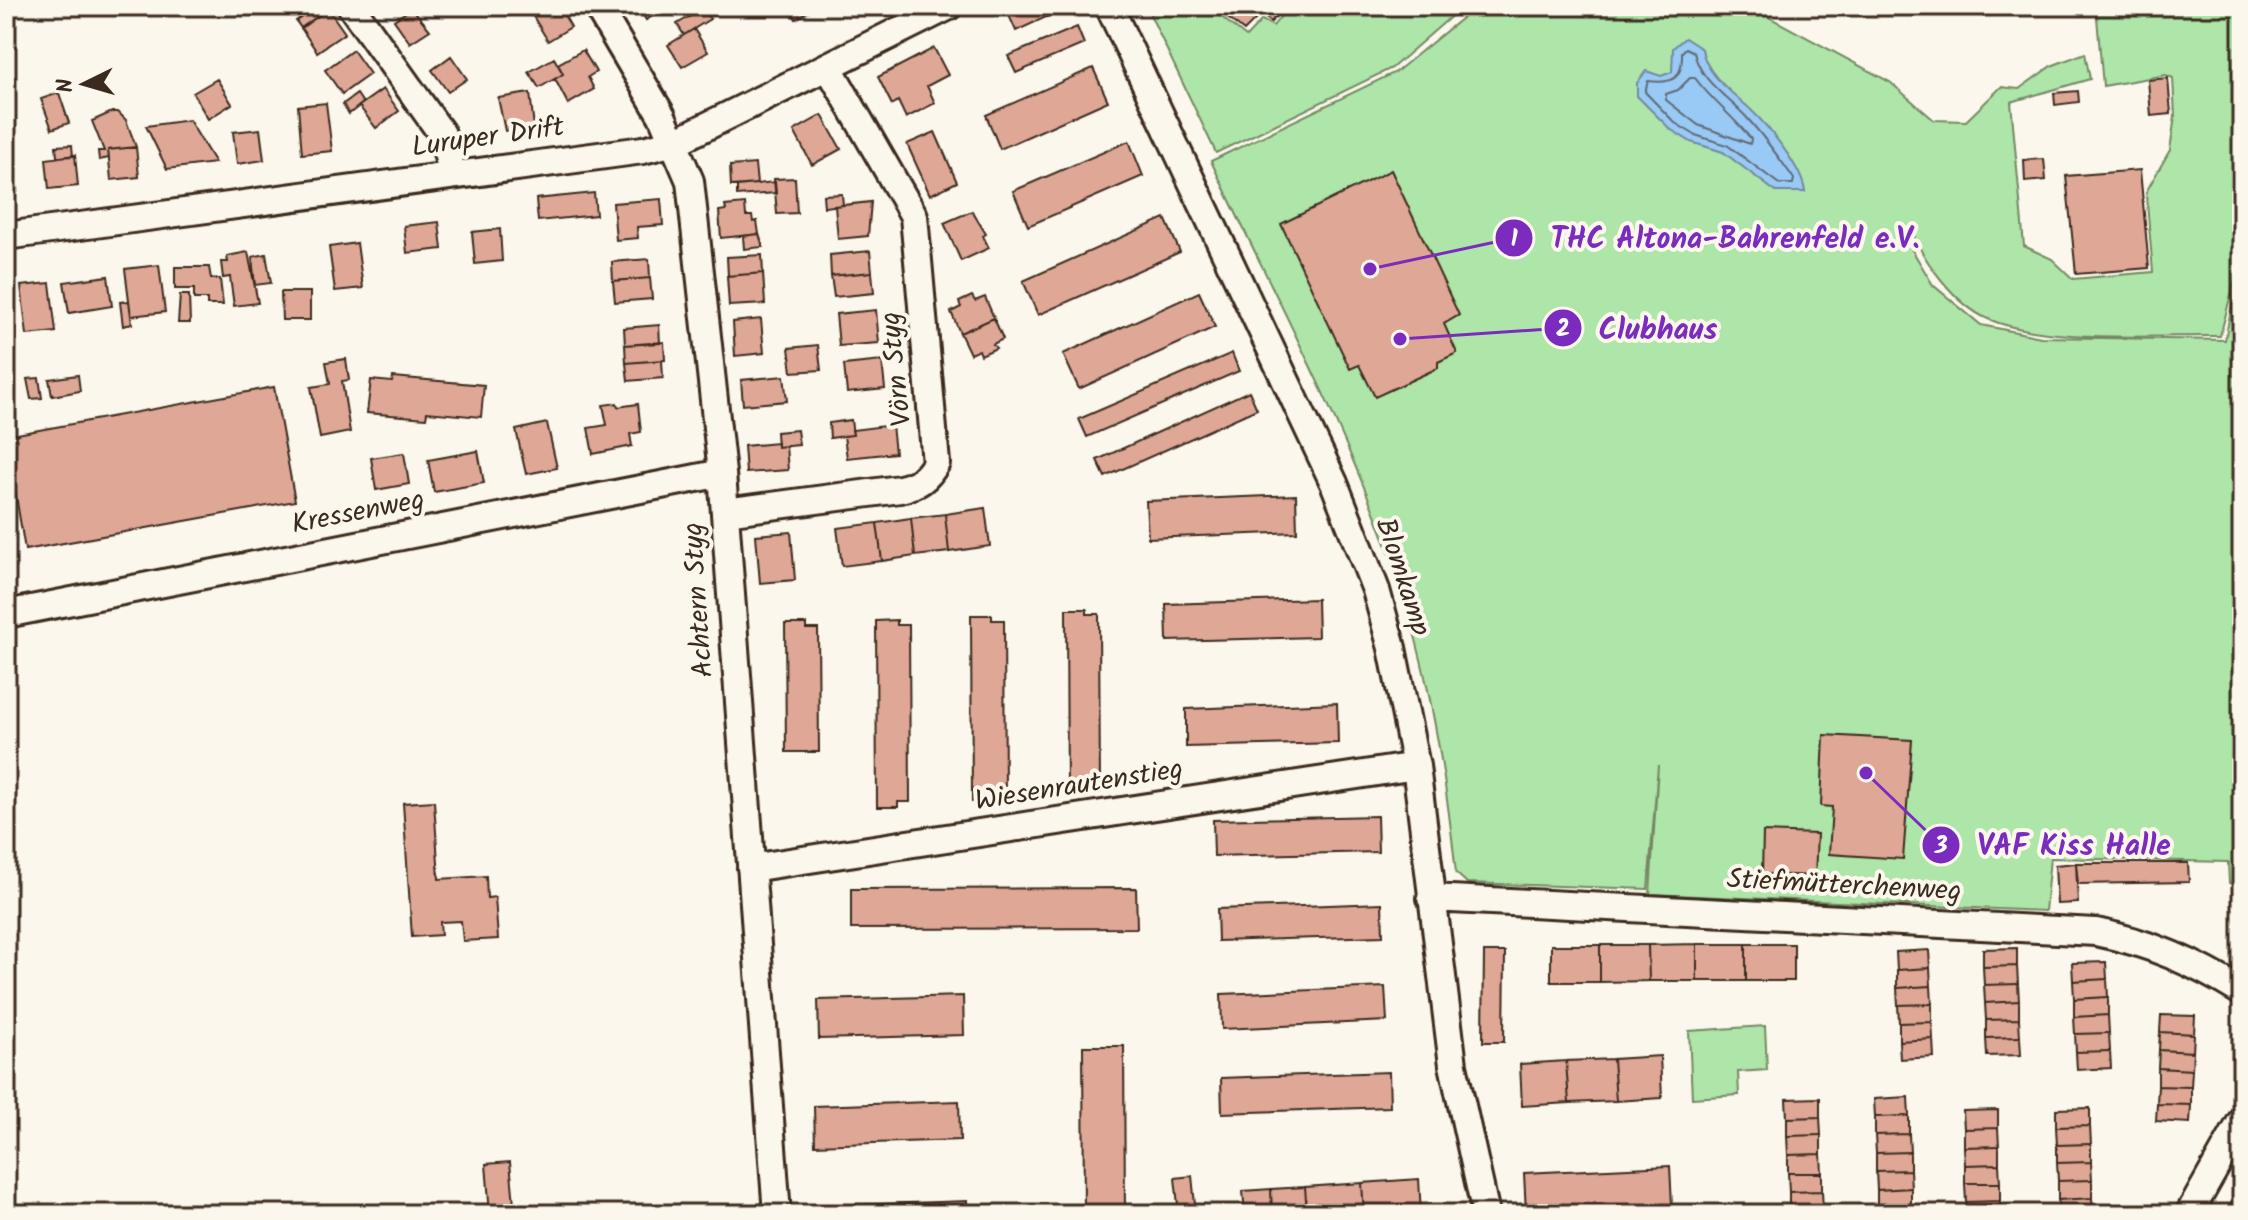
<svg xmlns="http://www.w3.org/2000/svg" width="2248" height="1220" font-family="Kalam,sans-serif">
	<rect width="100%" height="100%" fill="#fbf7ec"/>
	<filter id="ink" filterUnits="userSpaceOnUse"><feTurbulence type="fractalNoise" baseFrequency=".0125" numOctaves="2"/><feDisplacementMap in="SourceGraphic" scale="16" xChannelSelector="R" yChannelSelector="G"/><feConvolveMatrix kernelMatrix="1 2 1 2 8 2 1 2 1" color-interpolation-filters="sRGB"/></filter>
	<g filter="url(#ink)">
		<path fill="#aee5a8" stroke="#748863" stroke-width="2" fill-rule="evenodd" d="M1146,6h62l38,31 16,-17 11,6 16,-20h174l-71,62 -176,85z
			M1466,6h282l142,76 44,38 32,1 35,-34 18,2 32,-23 34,-13 5,26 -79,23 13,144 28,13 21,20 80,-7 -7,-80 24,-42 5,-34 -2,-38 -7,-3 -63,11 -7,-80h146v878l-13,-1 -1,-21 -178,-4 -5,53 -395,-17 8,-129 -10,124 -181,-6 -11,-10c-12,-113 -31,-225 -71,-332 -48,-131 -115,-255 -174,-380l185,-89 71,-58zM1911,228c10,31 46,78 77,91 58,25 168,16 232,17l21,-79 -16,83 -184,-3 -60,-12 -48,-40 -28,-47z
			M1765,1026l2,44 -29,2 1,23 -47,3 -3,-67z"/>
		<path fill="#99c9f5" stroke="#73899f" stroke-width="2" d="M1685,38l17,11c4,26 31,44 49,61 17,16 52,59 54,82h-29l-53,-40 -32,-10 -21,-13 -33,-33v-13l9,-12 15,5 11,-4 1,-24z"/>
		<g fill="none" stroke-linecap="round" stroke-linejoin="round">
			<path stroke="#616a74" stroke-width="2" d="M1686,48l8,4c6,30 36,46 54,67 17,19 32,40 46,60l-1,5h-14l-52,-39 -32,-10 -20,-12 -30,-31 3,-11c25,3 35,-2 34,-29z
				M1690,78h5c17,23 39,39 56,61l-1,5 -52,-19 -32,-25v-6l12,-4z"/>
		</g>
		<path fill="#dfa796" stroke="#3b2a1e" stroke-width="2" d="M542,6h17l12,21 -23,14 -17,-28z
			M638,6h31l-23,14z
			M788,6h28l-20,13z
			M1024,6h43l1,1 -52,24 -8,-18z
			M1213,6h72l-14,16 -10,-8 -17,17z
			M412,8l18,22 -20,13 -16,-23z
			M328,9l17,24 -28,19 -16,-24z
			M703,9l7,10 -26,16 -7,-11z
			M312,10l5,7 -16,11 -5,-7z
			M1077,27l7,17 -68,29 -8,-17z
			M694,29l14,23 -26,15 -14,-22z
			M934,48l14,27 -21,11 8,17 -29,15 -8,-17 -6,4 -14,-28z
			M353,50l17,24 -28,20 -17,-24z
			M583,50l13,22 -8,5 6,12 -26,15 -13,-25 8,-5 -5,-10z
			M451,56l16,23 -19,13 -16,-22z
			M554,58l9,16 -24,14 -10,-16z
			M1093,68l15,33 -108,48 -14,-34z
			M2168,78l3,36 -20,2 -3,-36z
			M217,79l15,25 -24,15 -15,-26z
			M383,89l16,22 -23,17 -17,-22z
			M2078,91l1,11 -24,3 -1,-12z
			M59,93l10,30 -17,6 -11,-30z
			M530,93l4,34 -29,4 -7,-33z
			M357,94l6,9 -14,11 -6,-10z
			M326,103l6,48 -30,3 -4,-48z
			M112,112h6l8,8 10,27 -28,3 1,8 -10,2 -1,-9h6l-12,-30z
			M822,115l19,34 -29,16 -18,-34z
			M189,120l26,43 -48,6 -21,-43z
			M260,129l4,31 -27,4 -4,-32z
			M935,132l22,50 -27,13 -23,-51z
			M1129,141l14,35 -115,50 -15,-35z
			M72,145l1,11 -16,1 -1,-11z
			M136,147l3,30 -28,3 -3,-30z
			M75,155l3,31 -29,3 -3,-30z
			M2044,159l2,21 -21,2 -1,-22z
			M755,164l2,20 -26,2 -1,-20z
			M14,165l3,27 -11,2v-28z
			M1391,170l68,145 -15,9 13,29 -19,9v6l-63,29 -16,-32 -9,4 -69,-145z
			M2140,170l9,98 -73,6 -10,-98z
			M795,178l2,35 -20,1 -3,-35z
			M775,182l1,11 -39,3v-10z
			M594,193l2,22 -58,6 -2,-22z
			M842,194l1,11 -19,2 -1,-12z
			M661,199l2,26 -26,2 1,11 -22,2 -3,-37z
			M871,202l-3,34 -30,3 -3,-33z
			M745,204l1,12h6l1,6 4,-1 2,13 -38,4 -2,-27 7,-1 -1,-4z
			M972,211l14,23 -3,2 6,12 -28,13 -17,-38z
			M1165,218l15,34 -142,63 -15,-34z
			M439,222l3,27 -35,4 -3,-27z
			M500,229l2,32 -27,3 -3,-32z
			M759,234l4,13 -19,2 -1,-13z
			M357,243l6,45 -28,3 -6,-44z
			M870,251l2,21 -41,4 -1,-21z
			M248,252l10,51 -24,3 -4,-29 -7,1 -2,-16h7l-1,-6z
			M266,254l5,29 -16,2 -3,-28z
			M762,255l1,18 -35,3 -1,-19z
			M649,259l1,19 -37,3 -1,-19z
			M159,265l6,47 -34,4 -6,-47z
			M175,267h34l2,12h9l3,26h-16v-6h-13v-10h-19z
			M872,272l2,21 -40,4 -3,-21z
			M763,273l2,31 -36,2 -2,-30z
			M108,276l4,30 -43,7 -5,-31z
			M650,278l2,21 -37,3 -2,-21z
			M50,283l6,49 -29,3 -6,-49z
			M281,292h29v28h-28z
			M1199,292l16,35 -136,62 -16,-35z
			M180,295h9l1,28h-12z
			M972,296l3,5 10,-4 9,21 -34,15 -9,-21 10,-5 -2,-5z
			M129,301l3,23 -9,2 -3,-24z
			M876,310l3,33 -40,3 -3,-32z
			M994,318l9,21 -10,5 3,4 -15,7 -2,-5 -9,4 -10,-21z
			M761,319l3,34 -29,3 -2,-34z
			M659,325l1,18 -35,2 -1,-17z
			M664,342l1,18 -39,3 -1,-18z
			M818,345l3,25 -29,2 -3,-24z
			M1232,353l7,18 -152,66 -8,-18z
			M346,359l3,21 -7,1 8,51 -30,6 -9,-51 19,-3 -4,-22z
			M662,360l1,18 -35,3 -2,-18z
			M882,361l3,28 -38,4 -3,-28z
			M78,375l2,16 -28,5 -3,-17z
			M784,376l3,25 -44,4 -2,-25z
			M393,377l91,8 -3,32 -54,-5 -1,6 -59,-5 4,-33 21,2z
			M39,378l3,20 -11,1 -4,-20z
			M274,387l21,114 -270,49 -19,-114z
			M1249,391l8,18 -152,68 -8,-17z
			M617,403l1,4 20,-3 3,28 -11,2 2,12 -39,8 -5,-26 19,-3 -4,-20z
			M851,420l2,15 -23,3 -1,-15z
			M547,423l10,45 -31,6 -10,-44z
			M892,425l3,28 -48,5 -3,-22 9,-1 -1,-5z
			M797,430l2,15 -22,2 -1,-15z
			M777,443v4l9,-1 2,24 -42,3 -2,-27z
			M478,451l6,32 -50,9 -6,-32z
			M404,453l5,31 -33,6 -5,-32z
			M1296,495l1,37 -149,6 -2,-37z
			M985,508l5,38 -41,6 -4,-38z
			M945,514l4,38 -34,4 -4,-38z
			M911,518l4,38 -33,5 -5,-38z
			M877,523l5,38 -40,5 -5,-38z
			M791,532l4,48 -35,3 -4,-48z
			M1317,599l1,38 -151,4 -1,-37z
			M1066,609h21v5h12l1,177h-13v5h-20z
			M971,615h21v5h12l1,177h-13l1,5h-21z
			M897,620v5h12l1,177h-12v5h-21l-1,-186z
			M785,624h21v5h12l1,123h-33z
			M1337,703l1,40 -152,4v-38z
			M1824,735l88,5 -9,119 -74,-5 3,-47 -11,-1z
			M434,801l5,78 47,-3 1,22 8,-1 3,42 -35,2 -2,-20 -21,1 1,13 -29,2 -9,-134z
			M1377,816l1,36 -164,4 -1,-36z
			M1763,832l54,2 -2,42 -53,-2z
			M2076,863h112l1,19 -111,2z
			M2076,863l2,40 -21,1 -2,-39z
			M1136,888l1,40 -286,1v-40z
			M1382,903l1,33 -165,5 -1,-32z
			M1697,944h49v37h-49z
			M1697,944v37h-48l-1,-36z
			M1746,944h48v37h-48z
			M1551,945h49v37h-49z
			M1600,945h48l1,36 -49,1z
			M2017,948v18l-34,1v-18z
			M1929,950l1,18 -33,2 -1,-18z
			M1484,952h21l-1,90h-21z
			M2106,962l1,17 -34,2 -1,-18z
			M2017,966l1,18 -34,1 -1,-18z
			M1930,968l1,18 -34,2v-18z
			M2107,979l1,18 -34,2 -1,-18z
			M2018,984l1,17 -34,2 -1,-18z
			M1931,986l1,18 -34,1 -1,-17z
			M1385,987l2,34 -165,8 -1,-35z
			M963,996l1,39 -145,4 -1,-39z
			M2108,997v18l-34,2v-18z
			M2019,1001v18l-33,1 -1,-17z
			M1932,1004v18l-33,1 -1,-18z
			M2108,1015l1,18 -34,1 -1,-17z
			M2161,1015l34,1 -1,18 -34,-2z
			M2019,1019l1,18 -34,1v-18z
			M1932,1022l1,17 -34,2v-18z
			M2160,1032l34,2 -1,18 -34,-2z
			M2109,1033l1,18 -34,1 -1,-18z
			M2020,1037l1,18 -34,1 -1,-18z
			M1933,1039l1,18 -34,2 -1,-18z
			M1083,1046h41l1,168h-41z
			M2159,1050l34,2 -1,18 -34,-2z
			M2110,1051l1,17 -34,2 -1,-18z
			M1660,1056l2,42 -46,3 -3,-42z
			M1613,1059l3,42 -47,2 -3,-42z
			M1566,1061l3,42 -47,3 -2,-42z
			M2158,1068l34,2 -1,17 -33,-1z
			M1389,1072l1,35 -168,6 -1,-35z
			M2158,1086l33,1v18l-34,-1z
			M1908,1097l1,19 -34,1 -1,-18z
			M1820,1098v19l-33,1 -1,-19z
			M959,1101l1,39 -145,5 -1,-39z
			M2157,1104l34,1 -1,18 -34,-2z
			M2090,1108v18l-34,1v-18z
			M1998,1110v18l-34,1 -1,-18z
			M1909,1116v18l-34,1v-18z
			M1820,1117l1,18 -34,1v-18z
			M2090,1126l1,18 -34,1 -1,-18z
			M1998,1128l1,18 -35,1v-18z
			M1909,1134l1,18 -34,1 -1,-18z
			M1821,1135v19l-33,1 -1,-19z
			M2091,1144v18l-34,1v-18z
			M1999,1146v18l-34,1 -1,-18z
			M1910,1152v18l-34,1v-18z
			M1821,1154l1,19h-34v-18z
			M510,1162l5,52h-25l-4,-50z
			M2091,1162l1,18 -34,1 -1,-18z
			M1999,1164l1,19h-35v-18z
			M1670,1166l2,40 -146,7 -2,-40z
			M1910,1170l1,18 -34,2 -1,-19z
			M1788,1173h34v18l-33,1z
			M1192,1176l4,38h-17l-4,-36z
			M1419,1179l2,35h-57l-2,-31z
			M2092,1180v18l-34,2v-19z
			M1362,1183l2,31h-57l-2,-27z
			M1965,1183h35v18l-34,1z
			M1305,1187l2,27h-35l-1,-25z
			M1911,1188v19l-34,1v-18z
			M1271,1189l1,25h-27l-2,-23z
			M1822,1191l1,19 -34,1v-19z
			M2092,1198l1,16h-34l-1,-14z
			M967,1201v13h-144v-8z
			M2000,1201l1,13h-35v-12z
			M1911,1207l1,7h-34l-1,-6z"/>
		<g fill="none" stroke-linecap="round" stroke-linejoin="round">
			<g stroke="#3b2a1e" stroke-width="32">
				<path id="minor" d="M351,6l91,128 11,41
					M597,6l65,110 28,65 32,292 55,741
					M1109,6l225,477 42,107 16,58 24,118 37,299 33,149
					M6,236l637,-86 32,-8 274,-136
					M725,512l175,-23c18,-4 27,-10 36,-26l-22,-247 -85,-148
					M6,614l716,-141
					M751,868l665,-102
					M1431,898l665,34c55,11 99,31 146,60
					M2189,1214l53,-94"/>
			</g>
			<use href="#minor" stroke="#fbf7ec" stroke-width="26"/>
		</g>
	</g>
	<g text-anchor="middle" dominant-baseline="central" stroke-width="8" stroke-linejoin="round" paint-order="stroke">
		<g font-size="28" fill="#3b2a1e" stroke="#fbf7ec">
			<text transform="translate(488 138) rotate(-8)">Luruper Drift</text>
			<text transform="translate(897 369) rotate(-96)">Vörn Styg</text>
			<text transform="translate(358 513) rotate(-11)">Kressenweg</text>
			<text transform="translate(1402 577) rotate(72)">Blomkamp</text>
			<text transform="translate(699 600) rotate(-94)">Achtern Styg</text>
			<text transform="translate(1079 786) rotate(-9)">Wiesenrautenstieg</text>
			<text transform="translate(1844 886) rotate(3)">Stiefmütterchenweg</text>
		</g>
	</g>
	<path fill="none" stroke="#7b2cbf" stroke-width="3" d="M1370 269L1514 238M1400 339L1563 328M1866 773L1941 845"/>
	<g fill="#7b2cbf" stroke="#fbf7ec" stroke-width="3">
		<circle cx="1370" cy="269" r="8"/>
		<circle cx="1400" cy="339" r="8"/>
		<circle cx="1866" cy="773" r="8"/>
		<circle cx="1514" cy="238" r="20"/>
		<circle cx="1563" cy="328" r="20"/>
		<circle cx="1941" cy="845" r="20"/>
	</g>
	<g font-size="24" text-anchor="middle" font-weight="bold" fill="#fff">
		<text x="1514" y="246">1</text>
		<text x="1563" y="336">2</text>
		<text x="1941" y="853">3</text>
	</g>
	<g font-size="30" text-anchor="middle" font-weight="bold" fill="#7b2cbf" stroke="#fbf7ec" stroke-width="8" stroke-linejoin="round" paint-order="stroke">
		<text x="1735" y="248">THC Altona-Bahrenfeld e.V.</text>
		<text x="1658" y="339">Clubhaus</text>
		<text x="2074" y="855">VAF Kiss Halle</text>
	</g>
	<rect width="2248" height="1220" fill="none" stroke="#fbf7ec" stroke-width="32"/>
	<rect x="16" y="16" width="2216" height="1188" fill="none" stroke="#3b2a1e" stroke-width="3" filter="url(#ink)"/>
	<g transform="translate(84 84) rotate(265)" stroke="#fbf7ec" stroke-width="6" paint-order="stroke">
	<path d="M0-6L14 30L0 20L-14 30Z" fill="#3b2a1e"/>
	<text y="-12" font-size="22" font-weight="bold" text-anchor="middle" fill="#3b2a1e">N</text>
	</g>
</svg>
